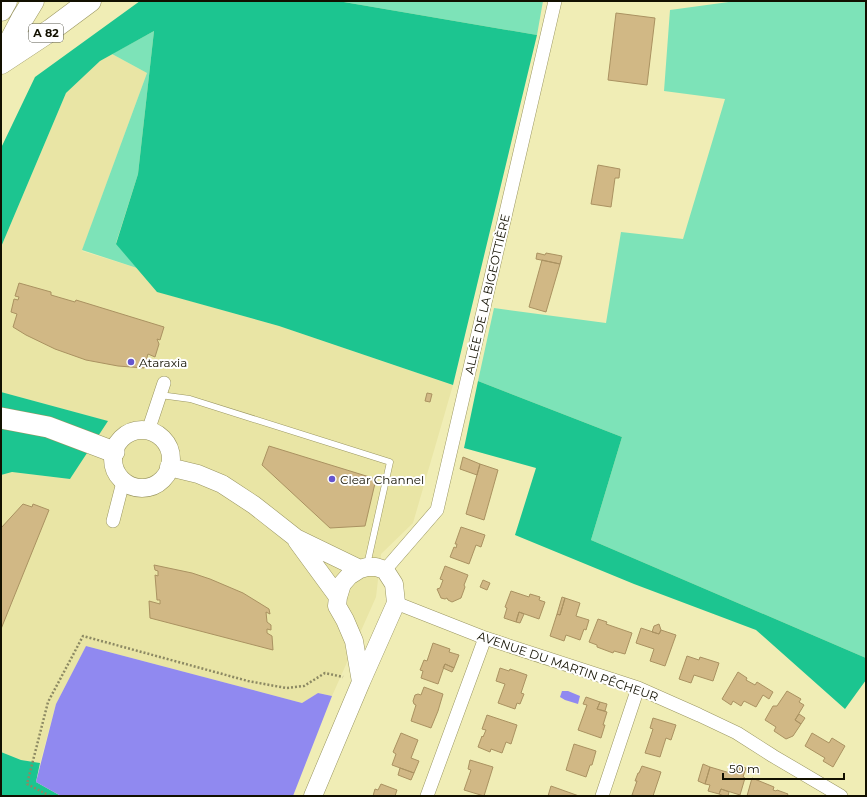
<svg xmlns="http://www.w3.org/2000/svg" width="867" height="797" font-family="Montserrat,sans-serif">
	<rect width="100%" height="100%" fill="#f0edb5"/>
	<path fill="#e9e5a5" d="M112,54l35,19 -65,178 55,17 21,24 121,34 174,59 -40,138 -32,31 -5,43 -44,99 -14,-3 -16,10 -216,-57 -30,58 -16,59 -19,-3 -20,-8v-277l11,-3 58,7 37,-58 -106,-29v-145l65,-154 34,-32z"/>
	<path fill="#7de3b8" d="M338,1h205l-6,34z
		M736,1h130v657l-275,-118 31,-103 -144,-56 16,-73 112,15 15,-91 62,7 42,-140 -61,-8 6,-81z
		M154,31l-16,143 -22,69 21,25 -55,-18 65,-177 -35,-19z"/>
	<path fill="#1cc590" d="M140,1h198l199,34 -84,350 -174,-59 -122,-34 -41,-48 22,-70 16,-143 -54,30 -34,32 -65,154v-99l34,-71z
		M478,381l144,56 -31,103 275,118v22l-21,29 -89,-79 -122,-46 -119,-49 21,-67 -72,-20z
		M1,392l107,29 -38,58 -58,-7 -11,3z
		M1,752l20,8 19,3 -4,19 25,14h-60z"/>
	<path fill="#9089f0" d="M86,646l216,57 16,-10 14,3 -39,100h-232l-25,-14 20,-78z
		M562,691h6l12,5 -2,8 -13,-4 -5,-3z"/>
	<path fill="#d1b885" stroke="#aa9261" d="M616,13l39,5 -8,67 -39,-5z
		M598,165l22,4 -1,9h-4l-4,29 -20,-3z
		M537,253l8,2 1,-2 16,3 -2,8 -24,-5z
		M542,260l18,4 -14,48 -17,-5z
		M19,283l32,9v3l24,7 1,-2 88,27 -4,13 -3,-1 2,5 -4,13 -7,-3 -4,14 -26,-2 -32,-6 -31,-11 -29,-14 -13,-8 4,-13 -6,-2 3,-13 4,1 1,-3 -4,-1z
		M427,393l5,1 -2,8 -5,-1z
		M269,446l107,33 -11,47 -35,2 -68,-63z
		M463,457l17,7 -3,11 -17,-6z
		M480,464l18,6 -14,50 -18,-6z
		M23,504l9,3 1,-3 16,6 -48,119v-101z
		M461,527l24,8 -4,12 -5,-2 -7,19 -19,-7 4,-10 2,1 1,-4h-2z
		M154,565l38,8 18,6 33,14 26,16 1,5 -4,-2 1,10 4,3v5l-4,-1v4l5,3 1,14 -123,-32 -1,-17 11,3v-4h-3l-2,-25 3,1v-5l-3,-1z
		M445,566l23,9 -4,10 1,2 -4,11 -9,4 -4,-2 -1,-2 -2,1 -4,-1 -4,-9 3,-1 3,-8 -3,-1z
		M483,580l7,3 -3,7 -7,-3z
		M511,591l18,6 1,-3 10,3 -1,3 6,2 -6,17 -20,-7 -3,10 -12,-4 3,-10 -2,-1z
		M562,597l3,1 -5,17 -3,-1z
		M565,598l15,5 -4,13 13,4 -3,10 -2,-1 -4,11 -14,-5 -2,6 -14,-5 7,-22 3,1z
		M519,612l5,2 -4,9 -4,-1z
		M598,619l9,3 -1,2 26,9 -7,21 -11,-3 -1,2 -16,-6v-2l-8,-3z
		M659,624l2,6 -2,4 -7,-2 2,-6z
		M641,628l18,6 2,-4 15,5 -11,31 -15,-5 4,-12 -18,-6z
		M433,643l17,6 -1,3 10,3 -5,13 -9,-4 -7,20 -17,-6 2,-7 -3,-1 4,-10 3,1z
		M687,656l12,4 1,-3 19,6 -6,18 -19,-6 -3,8 -12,-4z
		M445,664l9,4 -2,4 -9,-4z
		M500,668l9,3 1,-2 17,6 -6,18 3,1 -4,10 -3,-1 -2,6 -17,-6 7,-19 -9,-3z
		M738,672l9,6 -1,2 9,5 2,-3 16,10 -4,7 -6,-4 -7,12 -12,-6 -3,5 -8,-5 -2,4 -9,-6z
		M424,687l19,7 -5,17 -7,17 -20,-7 5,-16 -2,-1 -1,-3 2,-6 3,-1 3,1z
		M787,691l14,8 -2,3 5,3 -9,15 6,4 -8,12 -7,3 -12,-8 2,-4 -11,-7 8,-14h4z
		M586,697l14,5 -3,7 10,3 -4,13h2l-4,13 -23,-8 9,-25 -4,-1z
		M600,702l7,2 -2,7 -8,-2z
		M799,714l6,4 -4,6 -6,-4z
		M487,715l30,10 -6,19 -5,-2 -4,11 -11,-4 -1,3 -12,-5 4,-11 1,1 3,-7 -4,-1z
		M653,718l23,7 -5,15 -5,-2 -6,19 -15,-4 8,-24 -3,-1z
		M401,733l17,7 -7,18 8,3 -5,12 -22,-8 4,-11 -3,-2z
		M812,733l17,10 3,-5 13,8 -12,21 -10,-6 2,-3 -20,-12z
		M574,744l22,7 -4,14h-2l-4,12 -20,-7z
		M470,760l23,7 -9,29 -20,-6 7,-20 -3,-1z
		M703,764l7,3 -5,17 -7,-3z
		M733,764l13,4 -3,9 2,1 -5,17 -19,-6 -2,5 -11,-3 2,-6 -5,-1 5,-17 20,6z
		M642,766l19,6 -8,24h-17l-4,-1 5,-14h-2l3,-8h1z
		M400,768l14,5 -3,7 -13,-5z
		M752,778l22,9 -1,3 3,1 1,-1 11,4 -1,2h-40z
		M381,784l16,6 -2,6h-22l2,-7 3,1z
		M551,786l28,10h-31z
		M721,789l8,3 -1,4h-4l-5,-2z"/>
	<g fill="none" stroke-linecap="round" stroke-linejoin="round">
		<g stroke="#9a9661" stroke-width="7">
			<path id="service" d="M160,395l30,4 200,63 -23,103"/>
		</g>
		<g stroke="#9a9661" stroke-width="14">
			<path id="minor" d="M148,431l16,-48
				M113,521l10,-39
				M385,570l52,-60 118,-509
				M396,603l89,35 153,50 61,27 38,18 36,23 68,40
				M427,796l58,-158
				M602,796l36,-108"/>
		</g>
		<g stroke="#9a9661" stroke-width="19">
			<path id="secondary" d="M113 459a29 29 0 1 1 58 0a29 29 0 1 1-58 0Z
				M169,467l29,7 24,10 32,21 42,33 64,31
				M297,541l41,56
				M367,567h9l9,3 9,14 2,19 -35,79 -7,-41 -9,-21 -8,-14 1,-9 4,-13 7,-8 11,-7z
				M313,796l13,-31 35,-83"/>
		</g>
		<g stroke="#9a9661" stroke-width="22">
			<path id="trunk" d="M1,418l47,9 66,25"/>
		</g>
		<g stroke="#9a9661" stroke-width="23">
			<path id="motorway" d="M1,10l5,-9
				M1,59l21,-40 11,-18
				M1,63l50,-33 39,-29"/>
		</g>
		<path stroke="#8c8963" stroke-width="2.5" stroke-dasharray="2 2" stroke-linecap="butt" d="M50,796l-23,-12 21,-82 35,-66 165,45 38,7 18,-2 21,-13 18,4"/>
		<use href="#service" stroke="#fff" stroke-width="6"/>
		<use href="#minor" stroke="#fff" stroke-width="13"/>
		<use href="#secondary" stroke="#fff" stroke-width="18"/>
		<use href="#trunk" stroke="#fff" stroke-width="21"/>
		<use href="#motorway" stroke="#fff" stroke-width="22"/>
	</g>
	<g fill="#6655ce" stroke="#fff" stroke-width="1.5">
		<circle cx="131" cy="362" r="4"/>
		<circle cx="332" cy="479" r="4"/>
	</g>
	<g text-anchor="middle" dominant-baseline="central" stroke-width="4" stroke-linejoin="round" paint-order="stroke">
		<rect fill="#fff" stroke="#59584c" stroke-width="1" x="29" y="24" width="34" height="18" rx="3"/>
		<g font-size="11" font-weight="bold" fill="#121000">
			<text x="46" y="33">A 82</text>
		</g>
		<g font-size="12" fill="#121000" stroke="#fff">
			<text transform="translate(487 294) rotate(-77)">ALLÉE DE LA BIGEOTTIÈRE</text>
			<text transform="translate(568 666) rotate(19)">AVENUE DU MARTIN PÊCHEUR</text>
		</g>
		<g font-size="12" fill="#121000" stroke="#fff" text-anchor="start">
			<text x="139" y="362">Ataraxia</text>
			<text x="340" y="479">Clear Channel</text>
		</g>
	</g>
	<rect width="867" height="797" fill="none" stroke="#121000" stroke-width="4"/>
	<path d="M723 773v6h121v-6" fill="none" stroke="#121000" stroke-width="2"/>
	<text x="729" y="773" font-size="12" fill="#121000" stroke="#ffffff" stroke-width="3" paint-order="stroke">50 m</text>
</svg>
